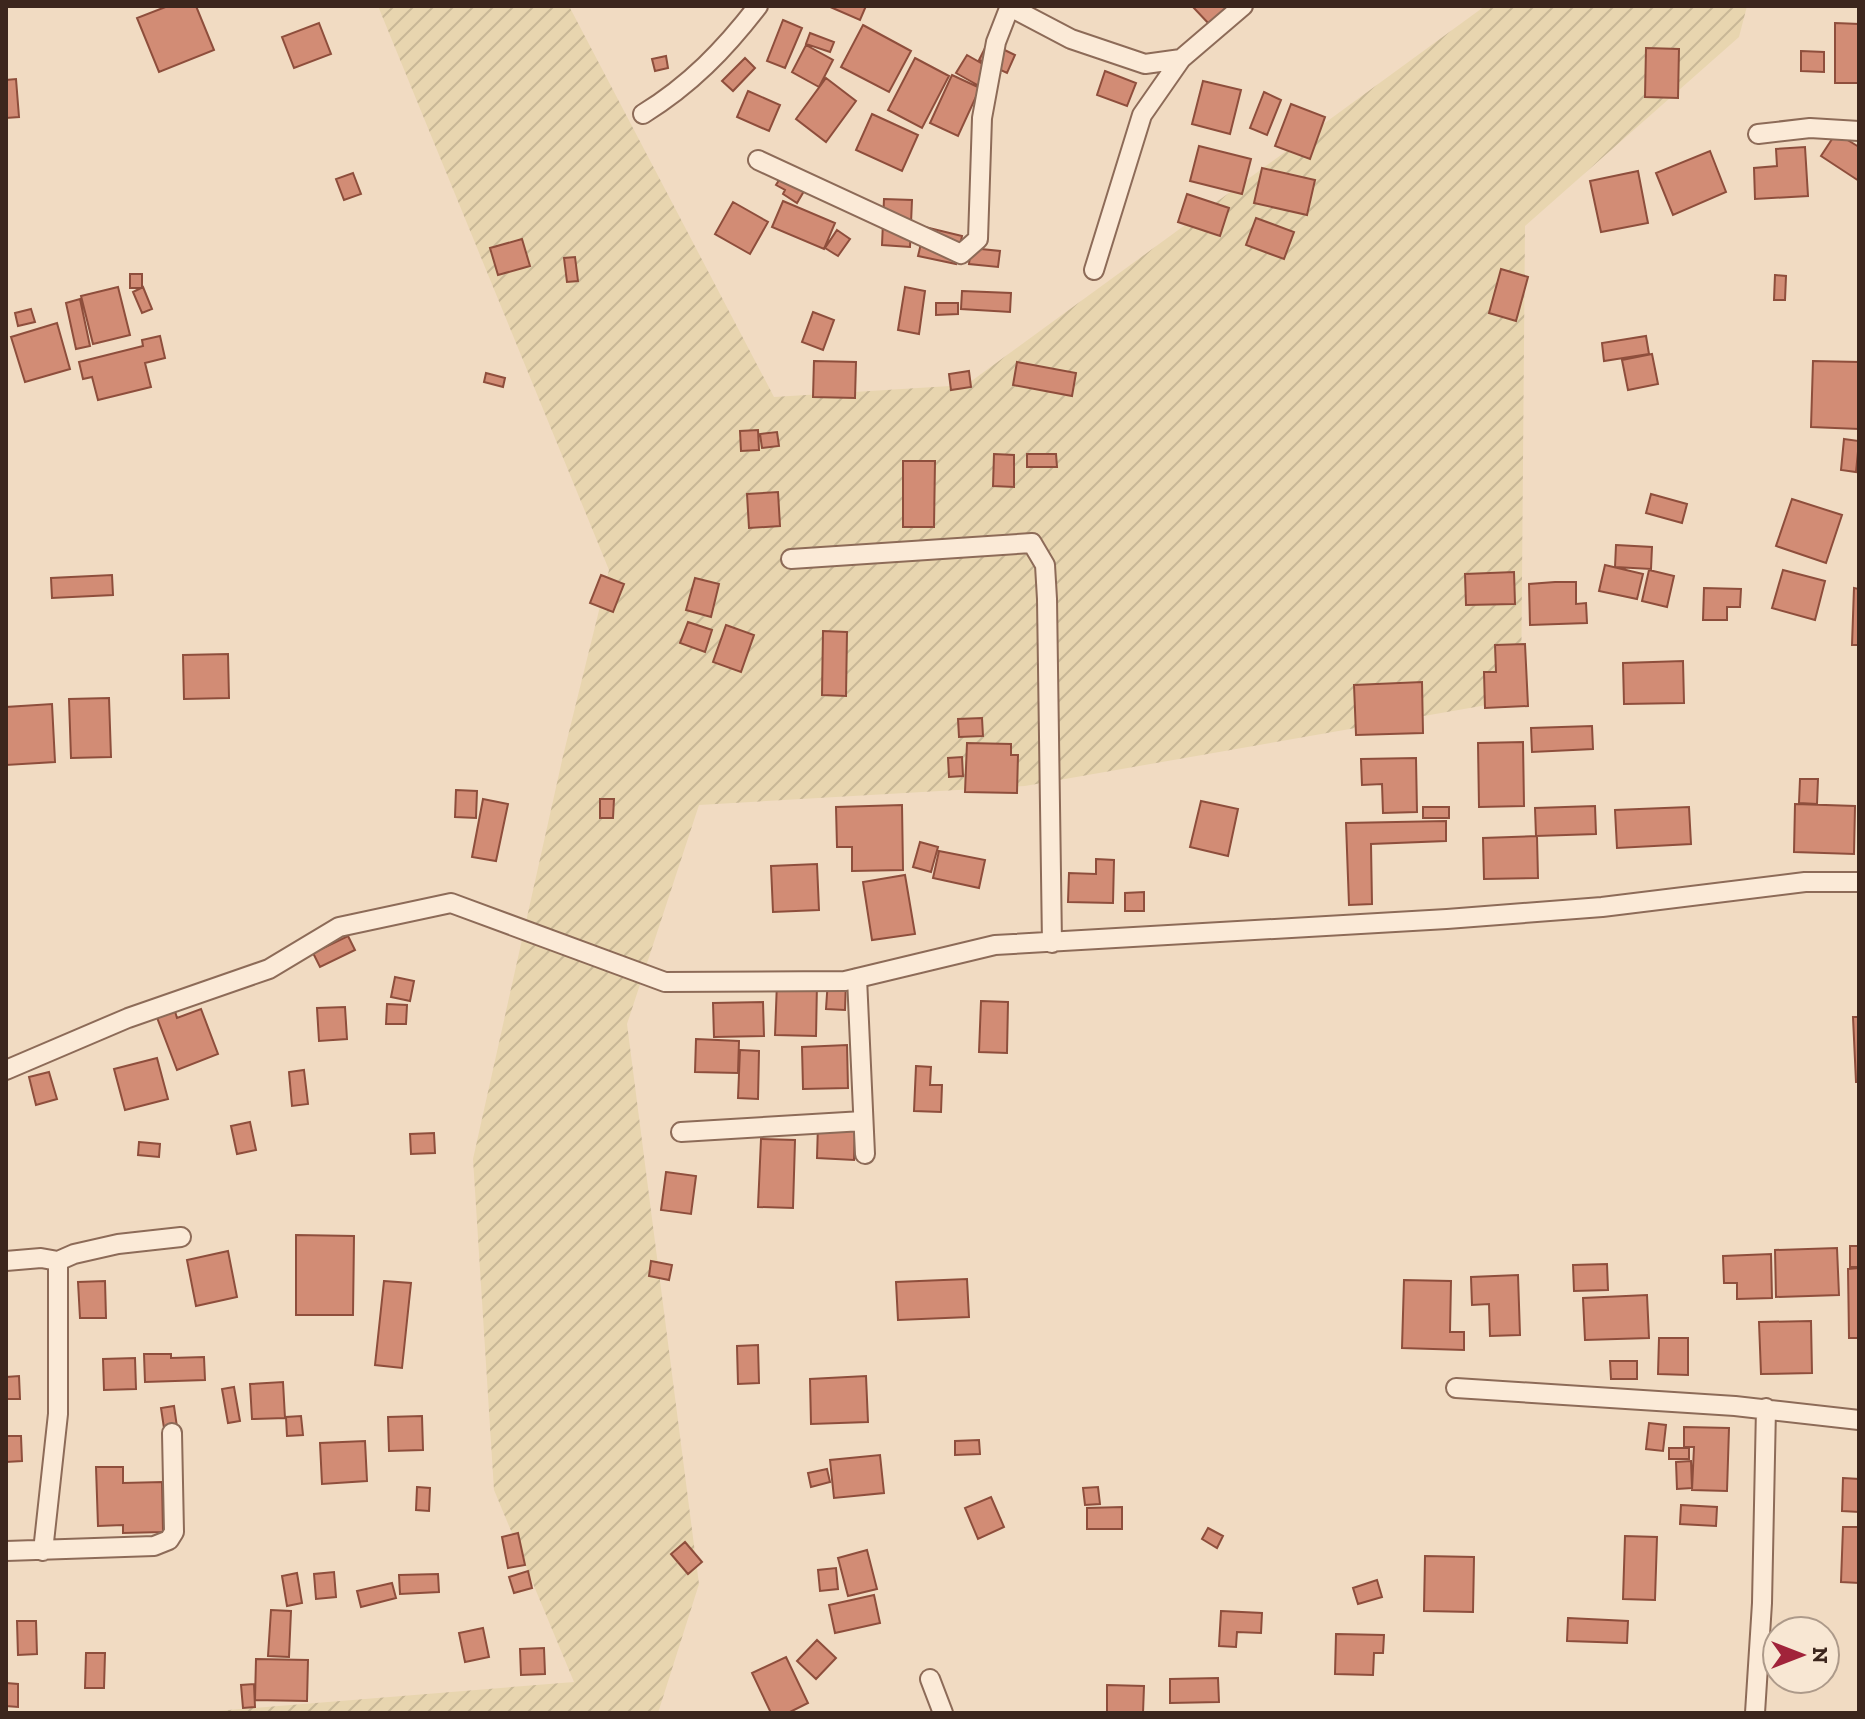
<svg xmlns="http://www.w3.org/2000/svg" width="1865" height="1719" font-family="'Zilla Slab',serif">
	<defs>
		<pattern id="farmland-furrows" width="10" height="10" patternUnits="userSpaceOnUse" patternTransform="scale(2)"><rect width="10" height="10" fill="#e8d5af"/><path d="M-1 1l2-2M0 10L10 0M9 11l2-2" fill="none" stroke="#c8b796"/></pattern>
	</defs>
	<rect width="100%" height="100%" fill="#f1dbc2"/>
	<path fill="url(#farmland-furrows)" d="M378,6h191l205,391 192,-12 519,-379h262l-8,31 -214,189 -4,473 -496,87 -326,19 -72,219 72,560 -41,129h-465l381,-31 -80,-192 -21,-331 90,-403 46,-186z"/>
	<path fill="#d28c75" stroke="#8e4e3c" stroke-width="2" d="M168,6h28l18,44 -55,22 -22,-54z
		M828,6h38l-6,14z
		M1192,6h37l-19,19z
		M783,20l19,8 -17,40 -18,-7z
		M319,23l12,31 -37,14 -12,-31z
		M1835,23l24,1v59h-24z
		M863,25l48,26 -22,41 -48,-25z
		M810,33l24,9 -4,10 -24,-8z
		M988,42l27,13 -8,18 -28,-13z
		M806,45l27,15 -14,27 -27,-15z
		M1646,48l33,1 -1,49 -33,-1z
		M1801,51l23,1v20l-23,-1z
		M967,55l33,19 -10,18 -34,-19z
		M666,56l2,12 -13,3 -3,-12z
		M745,58l10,10 -22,23 -11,-10z
		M915,58l34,18 -27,52 -34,-18z
		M1105,71l31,12 -9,23 -30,-11z
		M952,75l28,13 -22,48 -28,-13z
		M826,78l30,23 -30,41 -30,-23z
		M16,79l3,38 -13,1v-38z
		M1203,81l38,9 -11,44 -38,-10z
		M748,91l32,14 -11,26 -32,-14z
		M1264,92l17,8 -14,35 -17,-7z
		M1291,104l34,13 -15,42 -35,-13z
		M872,114l46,21 -16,36 -46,-21z
		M1836,133l23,14v34l-38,-25z
		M1199,146l52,13 -9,35 -52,-13z
		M1805,147l3,49 -53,3 -1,-31 23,-2 -1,-17z
		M1710,151l16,41 -53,23 -17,-42z
		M1262,168l53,12 -8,35 -53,-12z
		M1638,171l10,52 -47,9 -11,-51z
		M784,172l23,14 -10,17 -14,-9 2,-4 -9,-5z
		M353,173l8,21 -17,6 -8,-21z
		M1187,194l42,14 -9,28 -42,-14z
		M884,199l28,1 -2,47 -28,-2z
		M783,201l52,22 -11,26 -52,-22z
		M733,202l35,20 -18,32 -35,-20z
		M1256,218l38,14 -10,27 -38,-14z
		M925,227l37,9 -6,28 -38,-8z
		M837,230l13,9 -12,17 -13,-8z
		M522,239l8,27 -32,9 -8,-27z
		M971,248l29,3 -2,16 -29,-3z
		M575,257l3,24 -11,1 -3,-24z
		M1501,269l27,8 -12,44 -27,-8z
		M130,274h12v14h-12z
		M1775,275l11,1 -1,24h-11z
		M118,287l12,48 -37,9 -12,-48z
		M143,287l9,22 -10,4 -9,-21z
		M905,287l20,4 -6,43 -21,-4z
		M962,291l49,2 -1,19 -49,-3z
		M80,299l10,47 -14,3 -10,-46z
		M936,303h22v11l-22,1z
		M31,309l4,13 -17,4 -3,-13z
		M813,312l21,8 -11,30 -21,-8z
		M57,323l13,46 -45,13 -14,-45z
		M160,336l5,22 -20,5 6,24 -53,13 -6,-23 -9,2 -4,-17 64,-16 -1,-6z
		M1646,336l3,18 -45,7 -2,-18z
		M1652,354l6,30 -30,6 -6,-30z
		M814,361l42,1 -1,36 -42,-1z
		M1813,361l46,1v67l-48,-2z
		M1017,362l59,11 -4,23 -59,-11z
		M969,371l2,16 -20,3 -2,-16z
		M486,373l19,5 -2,9 -19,-5z
		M758,430l1,20 -18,1 -1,-20z
		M777,432l2,14 -17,2 -2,-14z
		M1844,439l15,2 -3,31 -15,-2z
		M994,454l20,1v32l-21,-1z
		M1027,454h29l1,13h-30z
		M903,461h32l-1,66h-31z
		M778,492l2,34 -31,2 -2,-34z
		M1651,494l36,10 -5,19 -36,-10z
		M1792,499l50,16 -16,48 -50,-17z
		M1616,545l36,2 -1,22 -36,-2z
		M1605,565l38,9 -6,25 -38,-8z
		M1649,570l25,6 -7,31 -25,-6z
		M1783,570l42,11 -10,39 -43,-12z
		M1514,572l1,32 -49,1 -1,-31z
		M112,575l1,20 -61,3 -1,-20z
		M601,575l23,9 -11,28 -23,-9z
		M695,578l24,6 -8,33 -25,-7z
		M1555,582h21v22l10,-1 1,20 -57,2 -1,-41z
		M1704,588l37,1 -1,18h-13v13h-24z
		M1854,588l5,1v56h-7z
		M688,622l24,8 -7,22 -25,-9z
		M726,625l28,10 -13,37 -28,-10z
		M823,631l24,1 -1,64 -24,-1z
		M1525,644l3,62 -43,2 -1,-36h12l-1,-27z
		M228,654l1,44 -45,1 -1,-44z
		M1683,661l1,42 -60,1 -1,-41z
		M1422,682l1,51 -67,2 -2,-50z
		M109,698l2,59 -40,1 -2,-59z
		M52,704l3,58 -49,3v-58z
		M982,718l1,18 -24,1 -1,-18z
		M1592,726l1,23 -61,3 -1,-24z
		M1523,742l1,64 -45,1 -1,-64z
		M967,743l44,1v11h7l-1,38 -52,-1z
		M962,757l1,19 -14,1 -1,-19z
		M1416,758l1,54 -34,1 -1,-29 -20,1 -1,-26z
		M1800,779h18l-1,25 -18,-1z
		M456,790l21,1 -1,27 -21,-1z
		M483,799l25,5 -12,57 -24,-4z
		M600,799h14l-1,19h-13z
		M1201,801l37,8 -10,47 -38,-9z
		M1795,804l60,2 -1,48 -60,-2z
		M902,805l1,65 -51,1v-24h-15l-1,-40z
		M1595,806l1,28 -60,2 -1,-28z
		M1423,807h26v11h-26z
		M1689,807l2,37 -74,4 -2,-38z
		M1446,821v20l-75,3 1,60 -23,1 -3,-82z
		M1537,836l1,42 -54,1 -1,-41z
		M920,842l18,5 -7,25 -18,-5z
		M939,851l46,9 -6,28 -46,-10z
		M1096,859l18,1 -1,43 -45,-1 1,-29 27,1z
		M817,864l2,46 -46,2 -2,-46z
		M905,875l10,59 -43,6 -9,-58z
		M1144,892v19h-19v-18z
		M348,936l7,14 -35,17 -7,-14z
		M395,977l19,4 -4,20 -19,-4z
		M828,979l18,1 -1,30 -19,-1z
		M777,982l40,1 -1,53 -41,-1z
		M981,1001l27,1 -1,51 -28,-1z
		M763,1002l1,34 -50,1 -1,-34z
		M387,1004l20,1 -1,19h-20z
		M345,1007l2,32 -28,2 -2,-33z
		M174,1008l3,10 24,-9 17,45 -41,16 -21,-55z
		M1853,1017h6v65h-3z
		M696,1039l43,2 -1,32 -43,-1z
		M847,1045l1,43 -45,1 -1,-42z
		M740,1050l19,1 -1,48 -20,-1z
		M157,1058l11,41 -43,11 -11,-41z
		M916,1066l15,1 -1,18h12l-1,27 -27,-1z
		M304,1070l4,34 -16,2 -3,-34z
		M49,1072l8,27 -21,6 -7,-28z
		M250,1122l6,28 -19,4 -6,-28z
		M818,1124l37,1 -1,35 -37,-2z
		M434,1133l1,20 -24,1 -1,-20z
		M761,1139l34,1 -2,68 -35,-1z
		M139,1142l21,2 -1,13 -21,-2z
		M666,1172l30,4 -5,38 -30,-4z
		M296,1235l58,1 -1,79h-57z
		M1850,1246h9v21h-9z
		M1837,1248l2,47 -63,2 -1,-47z
		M228,1251l9,46 -41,9 -9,-46z
		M1771,1254l1,44 -35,1v-16h-13l-1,-27z
		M651,1261l21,4 -3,15 -20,-4z
		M1607,1264l1,26 -34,1 -1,-26z
		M1859,1268v70h-10l-1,-69z
		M1518,1275l2,60 -30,1 -1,-32 -17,1 -1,-28z
		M967,1279l2,38 -71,3 -2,-38z
		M1404,1280l47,1 -1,51h14v18l-62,-2z
		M105,1281l1,37h-26l-2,-36z
		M384,1281l27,2 -9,85 -27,-3z
		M1647,1295l2,43 -64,2 -2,-42z
		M1811,1321l1,52 -51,1 -2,-52z
		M1659,1338h29v37l-30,-1z
		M758,1345l1,38 -21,1 -1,-38z
		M144,1354h27v4l33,-1 1,23 -60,2z
		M135,1358l1,31 -32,1 -1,-31z
		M1610,1361h27v18h-26z
		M19,1376l1,23h-14v-22z
		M866,1376l2,46 -57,2 -1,-45z
		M283,1382l2,36 -33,1 -2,-35z
		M234,1387l6,34 -12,2 -6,-34z
		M174,1406l4,28 -13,1 -4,-27z
		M301,1416l2,19 -16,1 -1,-19z
		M422,1416l1,34 -34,1 -1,-34z
		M1649,1423l17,2 -3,26 -17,-2z
		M1684,1427l45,1 -2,63 -35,-1 2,-43h-10z
		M6,1436h15l1,25 -16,1z
		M979,1440l1,14 -25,1v-14z
		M365,1441l2,40 -45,3 -2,-41z
		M1669,1448h20v11h-20z
		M880,1455l4,38 -50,5 -4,-38z
		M1691,1461l1,27 -15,1 -1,-27z
		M96,1467h27v16l39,-1 1,50 -40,1v-8l-25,1z
		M827,1469l3,13 -19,5 -3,-14z
		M1843,1478l16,1v33l-17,-1z
		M417,1487l13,1 -1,23 -13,-1z
		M1098,1487l2,17 -15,1 -2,-17z
		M991,1497l13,30 -26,12 -13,-31z
		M1681,1505l36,2 -1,19 -36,-2z
		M1122,1507v22h-35v-21z
		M1843,1527h16v56l-18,-1z
		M1208,1528l15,8 -6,12 -15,-9z
		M518,1533l7,32 -17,3 -6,-31z
		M1625,1536l32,1 -2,63 -32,-1z
		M685,1542l17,20 -14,12 -17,-20z
		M867,1550l10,39 -29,7 -10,-38z
		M1425,1556l49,1 -1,55 -49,-1z
		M836,1568l2,21 -18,2 -2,-21z
		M528,1571l4,17 -18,5 -5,-16z
		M334,1572l2,25 -20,2 -2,-25z
		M297,1573l5,30 -15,3 -5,-30z
		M438,1574l1,18 -39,2 -1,-19z
		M1377,1580l5,17 -24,7 -5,-16z
		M392,1583l4,15 -35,9 -4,-16z
		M874,1595l6,28 -45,10 -6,-28z
		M271,1610l20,1 -2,46 -21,-1z
		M1221,1611l41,2 -1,20 -24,-1 -1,15 -17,-1z
		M1568,1618l60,3 -1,22 -60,-2z
		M17,1621h19l1,33 -19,1z
		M483,1628l6,29 -24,5 -6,-29z
		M1336,1634l48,1 -1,18h-9l-1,22 -38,-1z
		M817,1640l19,18 -20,21 -19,-18z
		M544,1648l1,26 -24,1 -1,-26z
		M86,1653h19l-1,35h-19z
		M786,1657l22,46 -20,10h-17l-19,-40z
		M256,1659l52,1 -1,41 -52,-1z
		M1218,1678l1,24 -49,1v-24z
		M6,1683l12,1v23l-12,-1z
		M254,1684l1,23 -12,1 -2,-23z
		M1107,1685l37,1 -1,27h-36z"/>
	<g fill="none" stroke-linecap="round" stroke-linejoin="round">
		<g stroke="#8d6b58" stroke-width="22">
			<path id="street" d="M1010,7l61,32 74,25 36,-5
				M643,114c47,-29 81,-64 115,-108
				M1758,134l52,-6 49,3
				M758,160l203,94 17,-15 4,-121 14,-76 14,-36
				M1094,270l48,-155 39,-56 62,-53
				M791,559l241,-16 13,22 2,34 5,344
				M857,978l8,176
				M6,1070l122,-52 141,-49 70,-42 112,-24 214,79 180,-1 150,-36 452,-26 155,-12 203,-25h54
				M681,1132l182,-11
				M6,1261l35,-3 17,3 16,-7 44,-10 63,-7
				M1456,1388l279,18 124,14
				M6,1551l148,-5 15,-6 5,-8 -2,-99
				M43,1551l15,-137v-153
				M930,1679l13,34
				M1755,1713l7,-110 4,-195"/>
		</g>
		<use href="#street" stroke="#fbead7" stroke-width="18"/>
	</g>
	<rect width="1865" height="1719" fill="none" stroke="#3c261d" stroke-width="16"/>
	<g transform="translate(1801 1655) rotate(90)"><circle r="38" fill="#f8e7d3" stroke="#ad9a8a" stroke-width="2"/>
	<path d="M0-6L14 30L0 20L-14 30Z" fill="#a1233a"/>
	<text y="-12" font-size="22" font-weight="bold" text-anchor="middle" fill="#3c261d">N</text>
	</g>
</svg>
